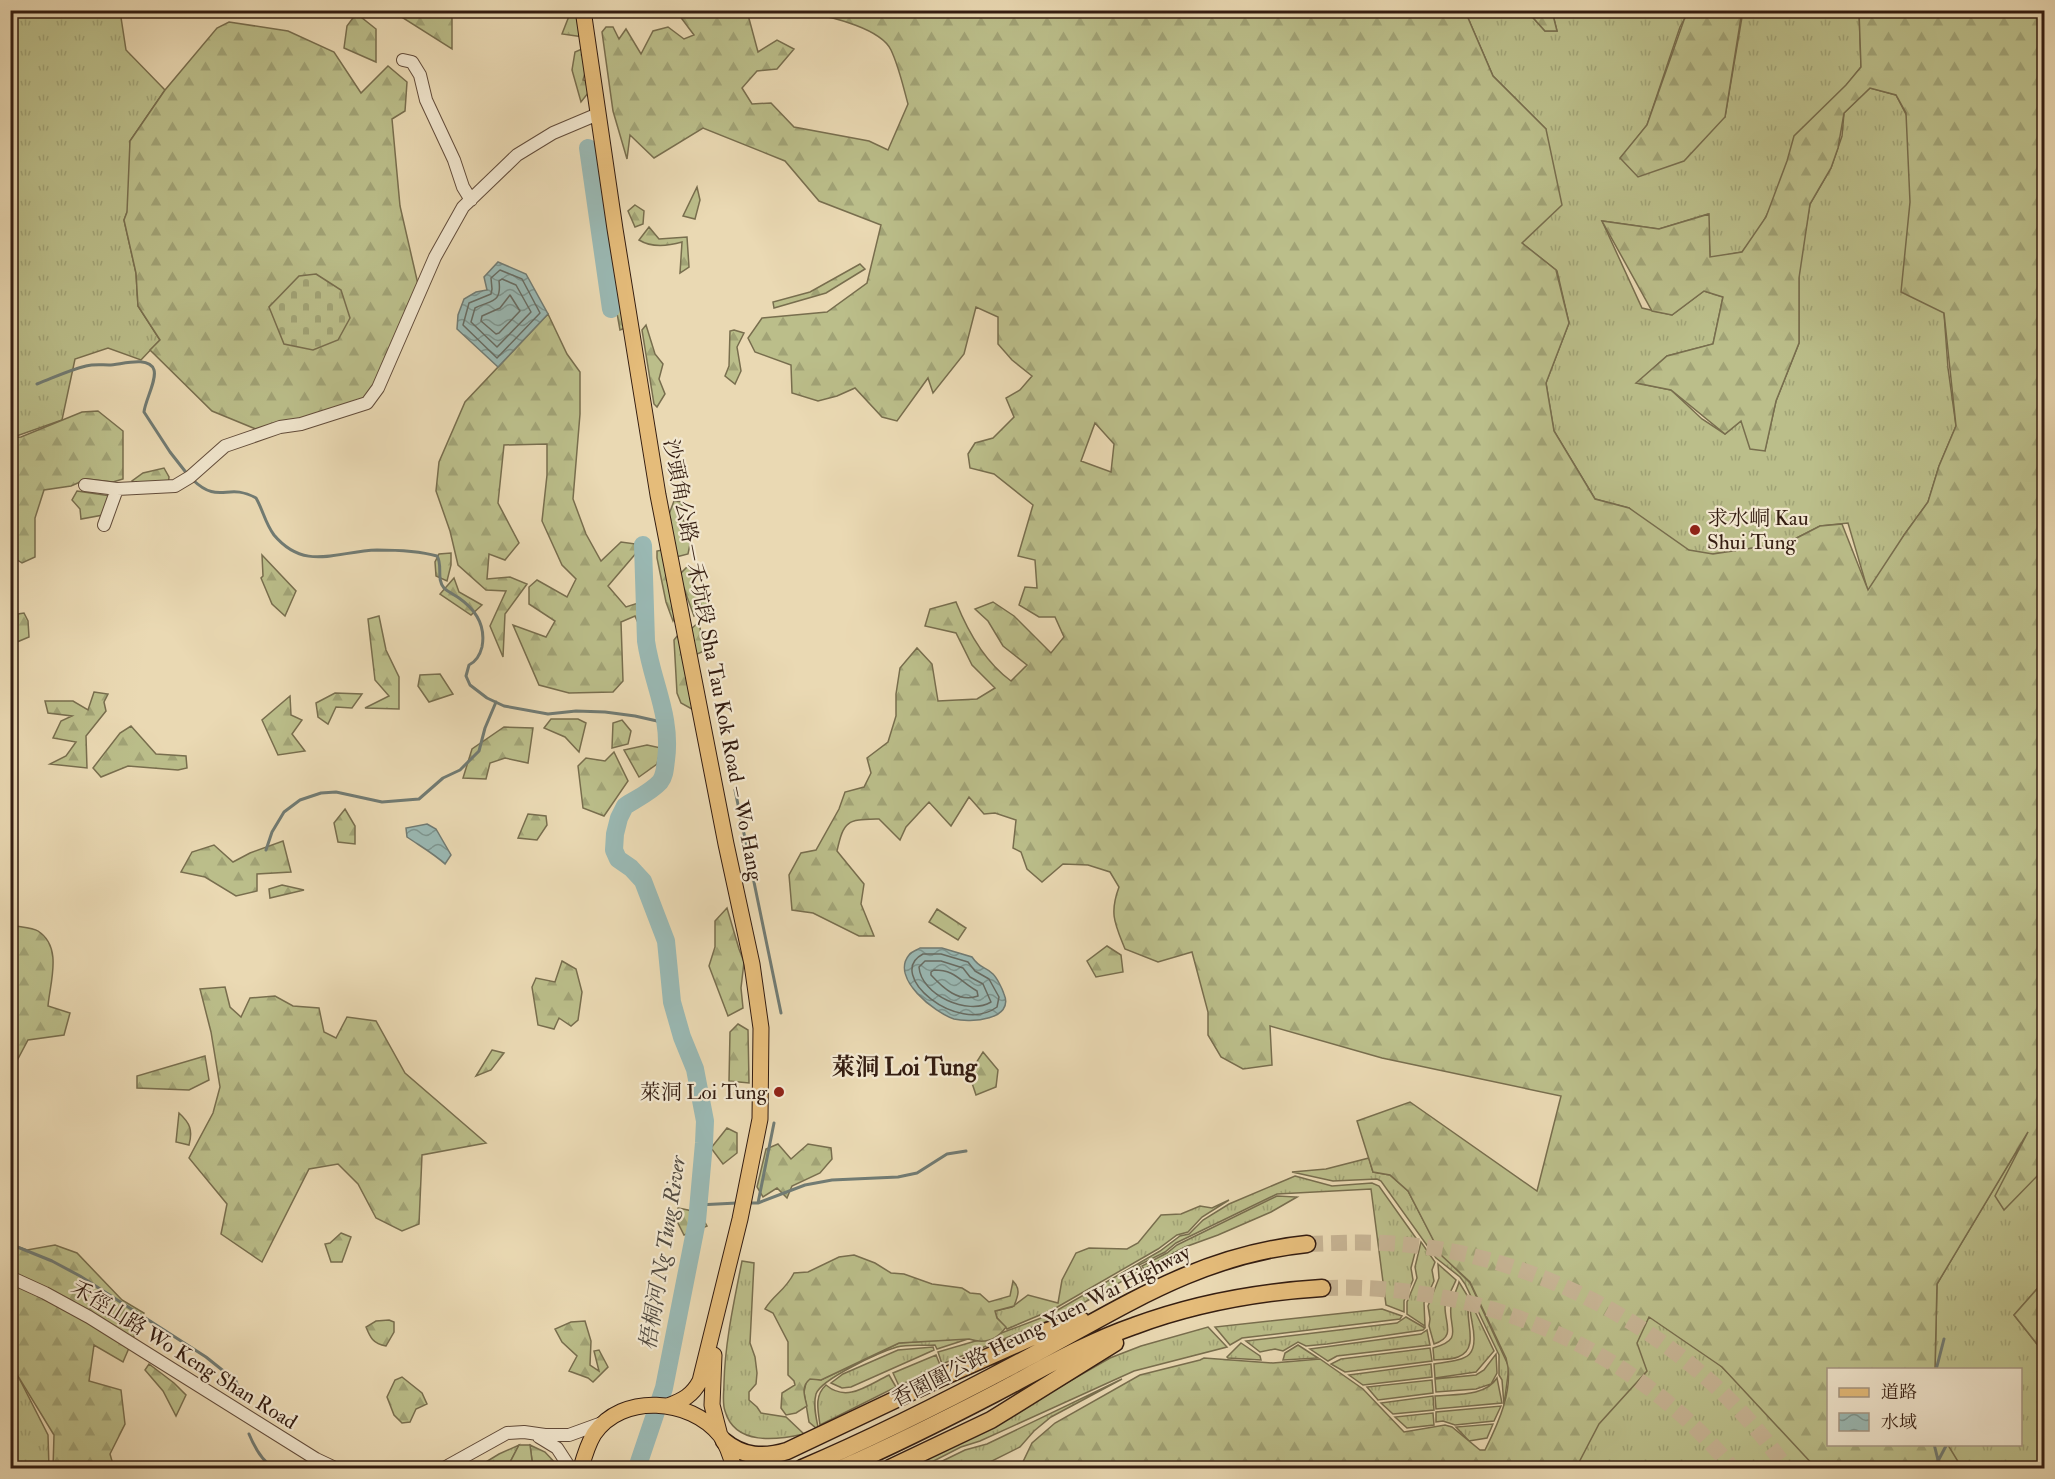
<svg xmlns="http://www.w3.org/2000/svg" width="2055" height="1479" font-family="'IM FELL Double Pica','Noto Serif SC',serif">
	<defs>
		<pattern id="grass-tufts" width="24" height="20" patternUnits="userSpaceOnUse" patternTransform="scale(1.5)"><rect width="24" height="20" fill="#bbbe8a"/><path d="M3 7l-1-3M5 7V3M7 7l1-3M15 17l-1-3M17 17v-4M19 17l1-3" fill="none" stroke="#a1a376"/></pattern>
		<pattern id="forest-firs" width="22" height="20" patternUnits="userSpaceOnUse" patternTransform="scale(1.5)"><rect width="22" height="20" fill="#bbbe8a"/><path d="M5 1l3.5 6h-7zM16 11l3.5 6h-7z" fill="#a1a376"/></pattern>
		<pattern id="cemetery-stones" width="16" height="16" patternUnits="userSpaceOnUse" patternTransform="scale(1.5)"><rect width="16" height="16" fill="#bbbe8a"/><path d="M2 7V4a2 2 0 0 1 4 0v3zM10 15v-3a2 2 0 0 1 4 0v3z" fill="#a1a376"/></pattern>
		<pattern id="water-waves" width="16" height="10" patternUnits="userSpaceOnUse" patternTransform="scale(1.5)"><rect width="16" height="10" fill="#9ab9b4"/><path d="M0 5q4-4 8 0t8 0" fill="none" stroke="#7e9691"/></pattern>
	</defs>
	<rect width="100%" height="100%" fill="#ead9b3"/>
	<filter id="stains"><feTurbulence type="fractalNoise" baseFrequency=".00333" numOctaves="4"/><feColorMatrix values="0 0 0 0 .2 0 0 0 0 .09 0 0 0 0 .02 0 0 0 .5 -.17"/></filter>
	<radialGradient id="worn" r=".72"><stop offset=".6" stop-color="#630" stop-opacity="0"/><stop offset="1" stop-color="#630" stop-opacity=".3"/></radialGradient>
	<path fill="url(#grass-tufts)" stroke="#786e4e" stroke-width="1.5" d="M11,11h109l6,39 39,40 -35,51 -1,66 -5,13 12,53 2,33 22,34 -19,20 -33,-12 -33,11 -13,61 -51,18z
		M1465,11h62l18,20h12l-5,-20h137l-9,16 -33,98 -26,33 104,-41 18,-106h116l2,56 -32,40 -49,82 -22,43 -16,20 -32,6 -2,-44 -49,15 -57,-8 40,87 30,7 32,-24 19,6 -10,47 -46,12 -30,27 34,7 31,29 23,15 16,-13 24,29 11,-49 23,-58v-76l11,-63 21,-36 11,-32 2,-23 26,-25 26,7 15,29 33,189 4,55 8,58 -17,40 -11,36 -24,33 -20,46 -16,10 -20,-68 -28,3 -33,17 -74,11 -5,23 -79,-69 -34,-9 -41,-68 -8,-48 23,-60 -12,-52 -35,-28 24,-114 -53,-53z
		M937,909l29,19 -8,12 -29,-18z
		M2044,1088v193l-30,34 30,38v115h-84l-14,-23 74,-1v-74h-85l2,-86 99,-166z
		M1369,1158l4,14 17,3 18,16 33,63 29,29 39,84 -5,38 -2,-25 -3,-5v-20l-34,-71 -5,-7 -24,-19 -55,-77 -4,-2 -44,2 -41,-9 34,-3z
		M1295,1176l37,10 40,-3 7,3 39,55 -7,27 2,12 -9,21v11l-18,-7 -15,-116 -94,5 -101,49 -11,9 -26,13 3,5 -82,46 -118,48 -4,-12 58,-17 53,-20 111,-64 20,-15 9,-2 14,-14 26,-16z
		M1277,1196l20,1 -26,15 -53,23 -33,12 -41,22 -2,-3 25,-13 10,-8z
		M1229,1200l-27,17 -14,15 -11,3 -19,14 -104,60 -47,20 -10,-11 -2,-7 17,-4 16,-12 30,8 4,-23 14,-27 13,-5 38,1 11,-6 23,-28 20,-1 19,-8 12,2z
		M1421,1242l14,20 -3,8 2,11 -10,22 1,23 -18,-12v-12l10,-24 -2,-11z
		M742,1261l12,2 -4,80 5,14 2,16 -1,11 -7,8v8l8,7 4,6 25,4 18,17c-27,6 -69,12 -79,-23 -3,-8 -1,-19 -1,-28 1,-41 10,-81 18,-122z
		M1438,1264l18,16c-3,8 -10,18 -11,27 0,17 11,30 -11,37l-5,-18 1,-7 -2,-13 11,-28z
		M1459,1282l11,18c-8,17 12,48 -12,57 -7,3 -17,2 -24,3l-1,-12c32,-9 15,-19 18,-42 1,-8 6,-16 8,-24z
		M1471,1303l23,48 -18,21 -41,6 -1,-14c32,-5 46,-4 38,-42 -1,-7 -3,-12 -1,-19z
		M1382,1309l20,7 -2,3 -158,19 -12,7 -15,-18z
		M1649,1316l64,42 80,80 24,30h-242z
		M1406,1317l19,11 -2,2 -96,14 -21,2 -8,-4 -15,9 -8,-2 -15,3 -14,-11 151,-18z
		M1208,1327l19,20 -93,24 -154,70 -19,6 -41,21h-19l87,-40 122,-70 31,-12z
		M1427,1330l3,15 -93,11 -9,5 -18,-12 111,-15z
		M971,1338l-34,11 -2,-4c-12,1 -27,-1 -38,2 -17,5 -76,32 -81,47 -3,11 0,23 2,33l-2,1 -7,-6 -5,-30 2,-9 4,-5 11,2 78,-37z
		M1241,1343l19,13 1,4 -33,-2 -1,-1z
		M1298,1345l20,13 -35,2 2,-7z
		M933,1347l1,3 -83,37 -9,1 -11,-5 12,-9 55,-24z
		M1430,1348l2,13 -87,11 -14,-8 10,-5z
		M1496,1354l1,19 -6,11 -15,5 -40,3 -1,-13 41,-4 8,-5z
		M936,1355l4,10 -41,21 -6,-13z
		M1431,1364l1,13 -69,8 -14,-10z
		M10,1373l8,3 30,59 1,33h-38z
		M889,1375l7,12 -76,38c-2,-15 -6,-29 6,-40 21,18 42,0 63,-10z
		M1497,1378l5,25 -66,6 -1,-13c20,-2 50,1 62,-18z
		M1122,1379l-71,38 -17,14 -14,16 -34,17 -25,-2 -13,6h-20l37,-18 22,-6z
		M1432,1380l1,13 -55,7 -11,-13z
		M1433,1396l1,14 -41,4 -12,-11z
		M1501,1406l-7,15 -39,4 -12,-4 -7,1v-10z
		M1433,1413l1,12 -27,3 -12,-11z
		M1493,1424l-6,14 -18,3 -13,-14z
		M519,1445l-12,23h-31l23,-14z"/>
	<path fill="url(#forest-firs)" stroke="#786e4e" stroke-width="1.5" fill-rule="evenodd" d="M358,11h24l-21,6 15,12v33l-32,-14 3,-22z
		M392,11h60v38z
		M571,11h7l6,26 -22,-3z
		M676,11h71l11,41 19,-12 17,9 -17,20 -20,2 -15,17 10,16 19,-1 23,24 75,14 19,9 20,-46c-5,-18 -9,-37 -17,-54 -10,-21 -58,-33 -79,-36l-2,-3h655l28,65 53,53 16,76 -40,38 34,27 13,53 -23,60 8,48 41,68 34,9 60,42 24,4 74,-11 33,-17 22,-2 26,66 36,-55 24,-33 11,-36 17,-40 -12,-113 -43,-21 9,-90 -4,-89 -10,-18 -26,-7 -26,25 -6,35 -7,20 -21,36 -11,74v65l-23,58 -11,50 -15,-2 -9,-28 -16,13 -54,-44 -35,-7 31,-27 46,-12 10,-47 -19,-6 -32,24 -20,-4 -50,-90 57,8 50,-15 1,43 32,-5 24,-35 21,-56 7,-25 52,-51 15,-18 -2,-56h185v1158l-40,41 -9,-14 33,-64 -91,152 -2,85 -107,1v74l120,1 14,23h-146l-94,-101 -73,-50 -12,26 10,28 -48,53 -23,44h-556l12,-25 23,-20 85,-48 60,-15 4,-2 69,5 47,-4 43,30 41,43 41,-7 7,2 28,23h5c13,-26 30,-62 21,-92l-36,-76 -29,-27 -33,-64 -18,-16 -17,-3 -16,-51 53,-19 127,89 24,-95 -179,-38 -112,-32 2,39 -29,4 -22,-12 -13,-22v-23l-16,-60 -34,10 -33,-13c-10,-25 -16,-35 -6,-62l-9,-15 -22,-7 -25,-1 -21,18 -15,-13 -6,-17 -8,-4 3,-28 -21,-7 -11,1 -15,-17 -18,29 -22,-24 -23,25 -6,13 -21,-21c-31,1 -35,0 -42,32l27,33 -3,20 13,32h-15l-46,-23 -21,-3 -3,-35 12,-22 15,-3 23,-41 6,-17 19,-5 7,-14 -4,-15 21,-16 8,-26v-22l4,-26 17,-20 15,16 6,37 39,-2 18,-11 -23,-23 -16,-32 -31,-7 5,-17 26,-7c12,30 29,60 55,79l16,-16 -24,-19 -15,-25 -13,-12 18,-7 21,14 37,37 13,-16 -9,-20h-16l-20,-12 6,-18 12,1 -2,-28 -17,-4 15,-51 -39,-31 -24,-6 -2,-14 7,-11 18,-5 21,-21 -8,-19 14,-8 12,-14 -20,-16 -14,-16v-27l-22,-10 -12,47 -31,39 -5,-15 -31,43 -15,-4 -27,-29 -18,8 -19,5 -26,-8 -1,-28 -36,-13 -7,-14 14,-20 65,-6 40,-29 14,-58 -62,-24 -34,-40 -82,-33 -49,30 -24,-23 -3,24 -14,-48 -11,-79 4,-5h7l6,12 7,-10 15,25 12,-23 15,-4 16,12 10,-4zM1095,423l19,21 -3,28 -30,-11z
		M1527,11h25l5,20h-12z
		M1689,11h53l-17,106 -41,44 -46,16 -18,-19 27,-33 37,-105z
		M229,22l59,9 46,21 27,41 27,-27 19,16 -2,29 -13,8 8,87 20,87 -53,110 -104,29 -51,-21 -62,-61 10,-10 -22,-34 -2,-33 -12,-53 3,-8 3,-71 35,-51 52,-62z
		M584,48l2,22 -3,10 8,2 1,6 -11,14 -9,-32 3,-18z
		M593,142l7,13 11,76 -6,23h-7l6,-16 -8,-56 -7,-12 -3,-25z
		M697,187l3,13 -5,19 -12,-3z
		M635,205l9,6 -1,13 -8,3 -7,-16z
		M649,227l10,12 28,-2 2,30 -9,6 2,-31c-14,4 -30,6 -43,-2z
		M616,258l12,69 -8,3 -10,-56 1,-8z
		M860,264l5,5 -39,24 -52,15 -1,-6 37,-10z
		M548,314l19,40 13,18v42l-7,85 13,35 15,27 20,-19 22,3 -35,41 18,21 12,-4 6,7 2,31 -11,-25 -14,6 2,59 -10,11 -44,1 -30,-8 -26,-60 33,12 9,-16 -26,-17v-17l8,-7 30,17 9,-18 -14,-14 -20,-44 5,-46v-31l-43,1 -6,58 21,40 -14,17 -16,-6 -2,25 23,-2 17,7 -22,30 -2,43 -13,-31 16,-35 -20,-1 -28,-25 -8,-34 -14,-40 3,-29 26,-60z
		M646,325l9,29 8,10 -4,15 6,15 -8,13 -3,-3 -12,-74z
		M734,330l10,3 -7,14 4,24 -6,13 -10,-8 4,-10 1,-35z
		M98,411l25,20v48l-10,3 -26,-3 -16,7 -27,4 -9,28v39l-13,6 -9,-6 -2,-6 -1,-113 11,-1 61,-25z
		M164,468l5,9 -1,10 -31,1 -5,-7 11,-8z
		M77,491l34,5 -8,19 -22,4 -1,-10 -8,-9z
		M674,501l9,1 -3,10 11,27 -3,15 -12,3 -8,-40z
		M672,548l6,61 -5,12 -7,-19 -9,-44v-7z
		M451,553v12l-4,16 -11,-5 -1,-14 4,-8z
		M262,555l34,36 -11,25 -13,-12 -11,-26 2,-2z
		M689,565l8,26 13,12 -16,13 -15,-41z
		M454,578l5,14 23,13 -11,10 -31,-21z
		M24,613l4,8 1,16 -12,5 1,-28z
		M379,616l7,34 13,27v32l-34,-1 24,-12 -14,-16 -7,-61z
		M699,622l5,29 -9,4 -5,-25z
		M682,630l17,83 -18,-10 -4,-10 -3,-53z
		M440,674l13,20 -24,8 -11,-16 2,-11z
		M94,692l14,2 -4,8 2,9 -20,25 1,32 -37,-4 16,-8 10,-14 -23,-4 8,-17 11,-5 -24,-3 -3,-12h28l15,9z
		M335,693l27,1 -10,14 -16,-1 -8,17 -10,-7 -2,-14z
		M290,696l1,19 11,5 -10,14 13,17 -27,4 -16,-35z
		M551,719h27l8,4 -7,29 -14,-15 -21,-9z
		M622,720l9,11 -3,13 -16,4 1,-25z
		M131,726l25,28 30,2 1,12 -9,2 -50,-4 -27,11 -8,-9 27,-35z
		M504,727l29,1 -5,35 -23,-5 -15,5 -4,16 -23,-1 9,-29z
		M647,745l14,3 -4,16 -18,13 -15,-27z
		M614,752l14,29 -24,35 -21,-8 -5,-42 8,-8 19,3z
		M345,809l10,17v18l-17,-2 -4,-19z
		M528,814l18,2 1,9 -10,15 -19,-2z
		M283,841l8,31 -34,2v17l-21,5 -31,-19 -24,-5 11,-20 22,-7 19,17 17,-9z
		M282,885l22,5 -34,8 -1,-9z
		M727,908l12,41 5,13 -3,26 2,20 -15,8 -19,-50 6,-19v-26z
		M11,925c7,2 21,2 27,6 25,16 12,51 10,75l22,7 -6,22 -36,5 -17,32z
		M1107,946l14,9 2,17 -27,5 -9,-16z
		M562,961l14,8 6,23 -4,28 -7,6 -12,-8 -5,11 -16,-4 -6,-38 4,-9 19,4z
		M225,987l5,20 11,10 9,-19 25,-2 18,10 26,2 5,24 12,6 11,-21 29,4 29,52 81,70 -64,12 -3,69 -17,7 -26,-13 -18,-34 -20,-20 -29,5 -47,93 -41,-28 6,-30 -38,-46 24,-45 7,-26 -9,-55 -11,-43z
		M738,1024l10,6 1,53 -20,-2 1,-49z
		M492,1050l12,3 -13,17 -15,6z
		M983,1052l15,18 -2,17 -20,8 -7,-21z
		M205,1056l4,24 -20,10 -52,-2v-12z
		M179,1113c11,10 14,17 10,32l-13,-3z
		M727,1128l10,5v20l-14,11 -12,-16z
		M778,1144l13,15 17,-15 23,4 1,11 -12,14 -28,13 -5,12 -10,-10 -14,9 -6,-10 9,-38z
		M678,1208c13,2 23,5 29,18l-23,9 -7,-14z
		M341,1233l10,4 -9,25h-11l-6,-18 5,-1z
		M10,1244l17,6 28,-5 22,8 45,47 22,13 -21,49 -29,-17 -5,36 32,9 4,34 -15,30 4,14h-61l1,-33 -36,-59 -7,-3z
		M854,1255l21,8 16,10 13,1 28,10 30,4 8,5 10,1 9,8 21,-6 3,-15c8,8 5,15 1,25l-19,5 2,7 9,9c-9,13 -22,17 -37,12l-70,4 -78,37 -11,-1c-9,7 -6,16 -3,27l-11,7 -10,2 -5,-7 1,-15 13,-8 -1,-4 -6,-6v-33l-15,-29 -8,-4c9,-15 20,-18 29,-36l14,-1 31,-15z
		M2044,1281v72l-30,-38z
		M389,1320l5,2v10l-8,14c-13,-2 -16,-9 -20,-19l10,-6z
		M585,1321l6,20 -1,24 9,6 -5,-20 5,-1 9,17 -15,15 -5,-4 -19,-7 8,-15 -15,-14 -7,-13 16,-7z
		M149,1364l25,19 12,12 -10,21 -13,-25 -18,-21z
		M402,1377l20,16 5,11 -11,5 -6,13 -8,1 -8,-8 -7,-18 8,-17z
		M530,1445l15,7 15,16h-27z"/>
	<path fill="url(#cemetery-stones)" stroke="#786e4e" stroke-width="1.5" d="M316,274l25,16 9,28 -12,22 -25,10 -29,-6 -15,-37 30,-31z"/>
	<path fill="#bbbe8a" stroke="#786e4e" stroke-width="1.5" d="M519,1445h11l3,23h-26z"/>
	<path fill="url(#water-waves)" stroke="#717b73" stroke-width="1.5" d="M498,262l28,12 22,40 -50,53 -41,-38 1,-14 6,-16 12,-7 11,-2 -3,-13z
		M427,824l9,5 15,26 -6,9c-12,-11 -25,-18 -38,-27l-1,-9z
		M920,948h22l30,9c8,12 13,9 21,17 4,4 9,14 11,20 11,26 -34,29 -50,25 -19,-6 -64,-41 -45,-64 2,-3 8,-5 11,-7z"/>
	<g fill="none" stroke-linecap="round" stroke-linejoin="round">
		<path stroke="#676b62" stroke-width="1.5" d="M500,270l22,9 18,34 -43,45 -34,-33 6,-22 22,-9 1,-5 -1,-11z
			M502,279l14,6 15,27 -34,35 -26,-25 4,-14c15,-8 27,-4 24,-27z
			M510,295l10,16 -21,22 -3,1 -15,-13 1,-5 18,-8z
			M923,954h18l27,8 7,9 14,8 10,18 -2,10c-39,29 -113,-33 -74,-53z
			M925,961h16l22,7 7,9 13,7 8,18c-23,14 -70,-7 -72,-35z
			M934,970c22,0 25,11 43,21l1,5c-19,7 -35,-8 -47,-21v-3z"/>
		<path stroke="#717b73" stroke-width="3" d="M37,384c16,-6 32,-14 49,-18 8,-2 15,-1 23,-1 11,0 40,-10 45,5 3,10 -9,31 -10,42l26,40 18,23
			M193,480c26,25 35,2 63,18 7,12 9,25 18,37 31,37 63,16 103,15 19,0 42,1 60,6 6,9 -1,23 7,32 4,4 11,7 15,10 17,12 27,28 23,49 -2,8 -5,14 -13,18l-3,11 4,9 17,13 17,8 44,8 28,-3 29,1 30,4 22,5 11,11
			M735,790l46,223
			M266,850l6,-18 12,-20 16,-12 21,-7 15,-1 46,10 37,-3 24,-21 17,-8 19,-19 6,-23 11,-26
			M749,1203h9l47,-18 27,-5 66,-3 19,-4 30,-19 19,-3
			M758,1203l16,-80
			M698,1205l39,-2
			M10,1244l42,17 28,15 126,81 30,24 5,15
			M1936,1370l8,-31
			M249,1434c5,12 14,28 25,34
			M1934,1444l4,16
			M1936,1468l2,-7 9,-17"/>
		<path stroke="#9ab9b4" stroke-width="18" d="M588,148l23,161
			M637,1468l27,-80 33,-167 7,-78 1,-22 -10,-52 -13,-32 -10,-35 -6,-61 -23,-60 -12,-13 -13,-9 -4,-9 1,-16 4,-16 6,-12c11,-7 26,-14 35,-24 5,-6 5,-15 6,-22 6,-44 -14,-77 -20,-119l-3,-96"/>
		<path stroke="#c6b393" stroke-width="16" stroke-dasharray="16 8" stroke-linecap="butt" d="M1307,1244c26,-1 51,-2 77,-1 157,8 314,96 402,225
			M1322,1288c155,-6 311,57 410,180"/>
		<g stroke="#624c3a" stroke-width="14">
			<path id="minor" d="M403,60l9,2 8,13 6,25 28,60 9,27 8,13
				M85,485l32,4 58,-3 15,-9 35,-31 55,-19 21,-3 66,-21 11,-15 57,-131 28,-50 54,-52 36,-22 45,-19
				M104,525l13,-36
				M10,1277l35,16 44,24 227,142 19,9
				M539,1437l18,11 13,20
				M444,1468l63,-35 17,-1 21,3h24l33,-12"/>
		</g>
		<g stroke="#341d11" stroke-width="17">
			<path id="major" d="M583,10l32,219 43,266 68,349 26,120 9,64 -1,91 -20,100 -40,162c-8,15 -17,19 -32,25
				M714,1355l-2,50 7,27
				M581,1468c3,-11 7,-24 13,-34 28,-41 96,-36 126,1 7,9 11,22 14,33"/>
		</g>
		<g stroke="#341d11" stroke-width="19">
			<path id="highway" d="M724,1441c19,16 40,17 63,10l156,-74 101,-45 37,-12
				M802,1468c78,-33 154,-72 229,-112 92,-49 168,-101 276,-112
				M842,1468c52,-23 102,-48 152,-74 46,-24 91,-51 140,-68 59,-22 125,-34 188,-38
				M890,1468l101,-48 124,-77"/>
		</g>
		<use href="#minor" stroke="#f1e6ce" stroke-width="12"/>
		<use href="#major" stroke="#e5bc7a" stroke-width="15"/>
		<use href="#highway" stroke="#e5bc7a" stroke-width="16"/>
	</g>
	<g fill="#8f2418" stroke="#f1e6ce" stroke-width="2">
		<circle cx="1695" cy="530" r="6"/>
		<circle cx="779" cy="1092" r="6"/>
	</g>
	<g text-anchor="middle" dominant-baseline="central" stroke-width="4.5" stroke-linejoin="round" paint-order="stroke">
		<g font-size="21" fill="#341d11" stroke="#f1e6ce" text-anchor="start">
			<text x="1707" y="518">求水峒 Kau<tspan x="1707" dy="24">Shui Tung</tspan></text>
			<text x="767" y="1092" text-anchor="end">萊洞 Loi Tung</text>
		</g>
		<g font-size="21" fill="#341d11" stroke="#f1e6ce">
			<text transform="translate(713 660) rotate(79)">沙頭角公路－禾坑段 Sha Tau Kok Road – Wo Hang</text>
			<text transform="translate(1041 1326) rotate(-27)">香園圍公路 Heung Yuen Wai Highway</text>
			<text transform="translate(184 1355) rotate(32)">禾徑山路 Wo Keng Shan Road</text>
		</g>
		<g font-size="22" font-style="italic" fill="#534c42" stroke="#f1e6ce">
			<text transform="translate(663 1253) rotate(-81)">梧桐河 Ng Tung River</text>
		</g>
		<g font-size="24" font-weight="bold" fill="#341d11" stroke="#f1e6ce">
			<text x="904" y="1067">萊洞 Loi Tung</text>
		</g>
	</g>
	<rect width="2055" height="1479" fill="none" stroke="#ead9b3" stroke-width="36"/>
	<rect x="12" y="12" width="2031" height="1455" fill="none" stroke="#341d11" stroke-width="3"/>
	<rect x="18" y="18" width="2019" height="1443" fill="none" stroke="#341d11" stroke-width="1.5"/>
	<rect x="1827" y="1368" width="195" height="78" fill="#f1e6ce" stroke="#a59682" stroke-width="1.5"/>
	<rect x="1839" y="1388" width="30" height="9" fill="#e5bc7a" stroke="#a59682" stroke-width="1.5"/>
	<text x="1881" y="1398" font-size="18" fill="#341d11">道路</text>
	<rect x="1839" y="1413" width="30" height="18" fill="url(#water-waves)" stroke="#a59682" stroke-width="1.5"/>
	<text x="1881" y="1428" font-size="18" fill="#341d11">水域</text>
	<rect width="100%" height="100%" filter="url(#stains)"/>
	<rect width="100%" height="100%" fill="url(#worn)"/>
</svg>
